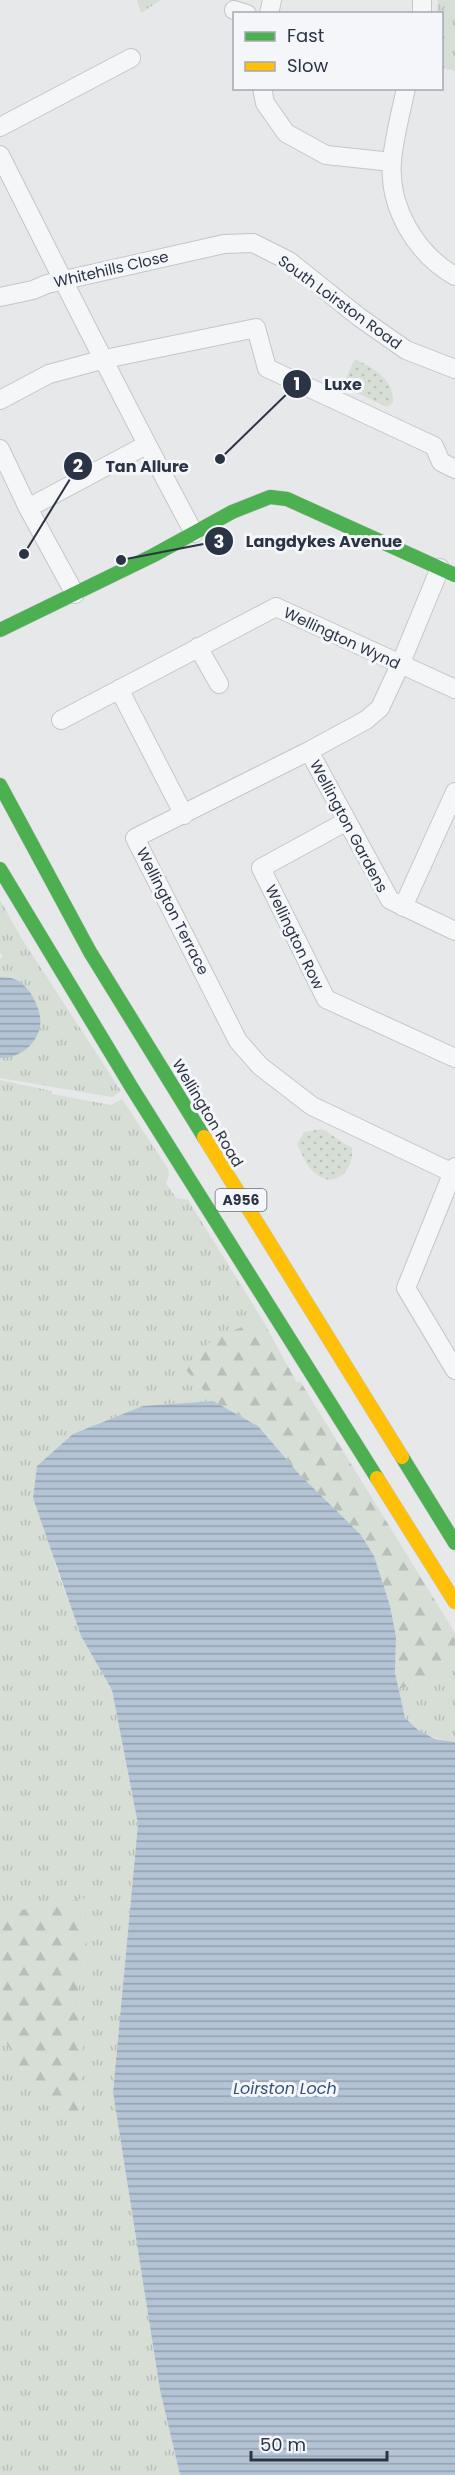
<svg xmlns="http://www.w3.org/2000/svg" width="455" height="2475" font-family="Poppins,sans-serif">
	<defs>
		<pattern id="grass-tufts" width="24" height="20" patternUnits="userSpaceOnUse" patternTransform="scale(1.5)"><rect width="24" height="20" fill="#d6ded6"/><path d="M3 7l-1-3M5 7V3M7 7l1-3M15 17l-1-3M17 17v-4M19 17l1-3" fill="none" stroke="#b8bfb9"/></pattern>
		<pattern id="forest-firs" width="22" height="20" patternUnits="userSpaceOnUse" patternTransform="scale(1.5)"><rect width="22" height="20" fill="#d6ded6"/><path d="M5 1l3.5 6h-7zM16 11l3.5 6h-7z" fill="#b8bfb9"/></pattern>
		<pattern id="park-dots" width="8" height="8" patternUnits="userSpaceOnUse" patternTransform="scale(1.5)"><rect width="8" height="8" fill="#d6ded6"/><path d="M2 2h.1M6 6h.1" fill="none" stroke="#b8bfb9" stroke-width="1.8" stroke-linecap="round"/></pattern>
		<pattern id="water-rules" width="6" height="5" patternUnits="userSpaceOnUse" patternTransform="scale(1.5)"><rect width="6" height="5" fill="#b4c4d5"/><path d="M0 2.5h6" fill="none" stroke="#93a0af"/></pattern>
	</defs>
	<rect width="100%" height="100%" fill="#e6e8ea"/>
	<path fill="url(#grass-tufts)" d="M137,0h24l-20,13z
		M438,0h17v71l-13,-3v-54l-5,-1z
		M0,900l22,39 99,152 -9,6 -112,-19v-119l3,-3 -3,-3z
		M0,1080l52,11v3l59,11 11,-6 46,70 1,6 -3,8 10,15 12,2 74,119 -78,49 29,33 -70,5 -89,156 27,74 31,54 26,134 -25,268 47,298 20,85h-180v-443l27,46 37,42 19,-77 -5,-52 9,-40 -87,-37z
		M455,1661v81c-17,-3 -41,-8 -50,-25 -4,-7 -5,-20 -7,-28 22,-5 42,-11 57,-28z"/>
	<path fill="url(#forest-firs)" d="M262,1319l35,64 3,-2 155,252v28c-15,17 -35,23 -57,28l-3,-16 1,-36 -97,-163 -41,-48 -45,-25 -29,-33 30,-30z
		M85,1898l2,53 -9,40 5,52 -2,81 -17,-4 -37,-42 -27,-46v-118z"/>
	<path fill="url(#park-dots)" d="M355,359c18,9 39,20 38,43l-6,5 -45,-21z
		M322,1129l30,19c2,23 -18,43 -38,24 -8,-6 -12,-19 -17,-28l7,-12z"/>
	<path fill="url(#water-rules)" d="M0,977c4,1 10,0 14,2 15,5 29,31 26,47 -3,19 -22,33 -40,32z
		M213,1401l45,25 41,48 62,61 13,21 16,50 6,31 -1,36 10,45 13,12 17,9 20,3v733h-275l-20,-85 -47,-298 25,-268 -26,-134 -31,-54 -48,-138 4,-32 36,-32 70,-28z"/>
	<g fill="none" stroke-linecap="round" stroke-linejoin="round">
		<g stroke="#c4c6c8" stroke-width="20">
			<path id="street" d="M234,10l13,4
				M269,14l3,-14
				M422,14v-14
				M262,88l3,15 21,30 40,22 66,7
				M406,88c-5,24 -12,49 -14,73 -4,46 24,93 63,115
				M0,127l131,-69
				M0,155c64,127 127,254 194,378
				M0,297l33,-7 14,-6 177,-40 29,-1 36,18 70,56 47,33 49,19
				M0,400l49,-26 56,-15 151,-31 11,40 167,78 7,16 14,7
				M0,449l28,59 47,86
				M28,508l118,-63
				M440,568l-40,97 -20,43 -14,12 -57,31 -174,87 103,203 22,25 52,40 141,67 2,3
				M198,647l21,37
				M119,689l65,126
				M61,720l215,-113 179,82
				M309,751l81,149 65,31
				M347,821l-86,47 65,131 129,59
				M403,907l52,-115
				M455,1167l-49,121 49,82"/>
		</g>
		<g stroke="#c4c6c8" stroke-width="15">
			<path id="fast" d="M0,630l154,-75 78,-43 38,-15 17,2 168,76
				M0,785l90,167 114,185
				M0,869l132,219 245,390
				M402,1457l53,86"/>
		</g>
		<g stroke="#c4c6c8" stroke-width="15">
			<path id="slow" d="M204,1137l198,320
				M377,1478l78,124"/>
		</g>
		<use href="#street" stroke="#f5f6f7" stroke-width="18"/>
		<use href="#fast" stroke="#4caf50" stroke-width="14"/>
		<use href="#slow" stroke="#ffc107" stroke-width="14"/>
	</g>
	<g text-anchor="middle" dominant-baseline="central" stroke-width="6" stroke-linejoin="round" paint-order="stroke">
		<rect fill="#f4f6f9" stroke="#676e7b" stroke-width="1.5" x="215.5" y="1189" width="51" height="22" rx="4.5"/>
		<g font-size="14" font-weight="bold" fill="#2b3445">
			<text x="241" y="1200">A956</text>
		</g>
		<g font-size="15" fill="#2b3445" stroke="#f4f6f9">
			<text transform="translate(111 269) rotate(-13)">Whitehills Close</text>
			<text transform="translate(340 302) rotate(36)">South Loirston Road</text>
			<text transform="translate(342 638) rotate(25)">Wellington Wynd</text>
			<text transform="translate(349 826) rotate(62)">Wellington Gardens</text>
			<text transform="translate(173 911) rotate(63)">Wellington Terrace</text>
			<text transform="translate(295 937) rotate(64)">Wellington Row</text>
			<text transform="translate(208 1113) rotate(59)">Wellington Road</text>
		</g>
		<g font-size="16" font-style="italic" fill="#34527a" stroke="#f4f6f9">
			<text x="285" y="2088">Loirston Loch</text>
		</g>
	</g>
	<path fill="none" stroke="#2b3445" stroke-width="2" d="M220 459L297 384M24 554L78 466M121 560L219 541"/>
	<g fill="#2b3445" stroke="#f4f6f9" stroke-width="2">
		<circle cx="220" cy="459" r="6"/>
		<circle cx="24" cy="554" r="6"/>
		<circle cx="121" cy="560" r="6"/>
		<circle cx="297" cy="384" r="15"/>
		<circle cx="78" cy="466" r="15"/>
		<circle cx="219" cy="541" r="15"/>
	</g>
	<g font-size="18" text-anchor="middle" font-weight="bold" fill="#fff">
		<text x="297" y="390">1</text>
		<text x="78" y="472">2</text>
		<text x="219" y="548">3</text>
	</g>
	<g font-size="16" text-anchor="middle" font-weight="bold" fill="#2b3445" stroke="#f4f6f9" stroke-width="6" stroke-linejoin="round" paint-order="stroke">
		<text x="343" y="390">Luxe</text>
		<text x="147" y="472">Tan Allure</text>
		<text x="324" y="547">Langdykes Avenue</text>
	</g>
	<rect x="233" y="12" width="210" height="78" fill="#f4f6f9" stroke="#a4a8b1" stroke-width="1.5"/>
	<rect x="245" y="32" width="30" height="9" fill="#4caf50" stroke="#a4a8b1" stroke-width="1.5"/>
	<text x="287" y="42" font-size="18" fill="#2b3445">Fast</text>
	<rect x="245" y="62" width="30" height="9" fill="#ffc107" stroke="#a4a8b1" stroke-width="1.5"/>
	<text x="287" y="72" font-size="18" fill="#2b3445">Slow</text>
	<path d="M251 2451v9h136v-9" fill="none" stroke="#2b3445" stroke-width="3"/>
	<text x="260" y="2451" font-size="18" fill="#2b3445" stroke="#f4f6f9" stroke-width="4.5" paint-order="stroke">50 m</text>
</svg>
